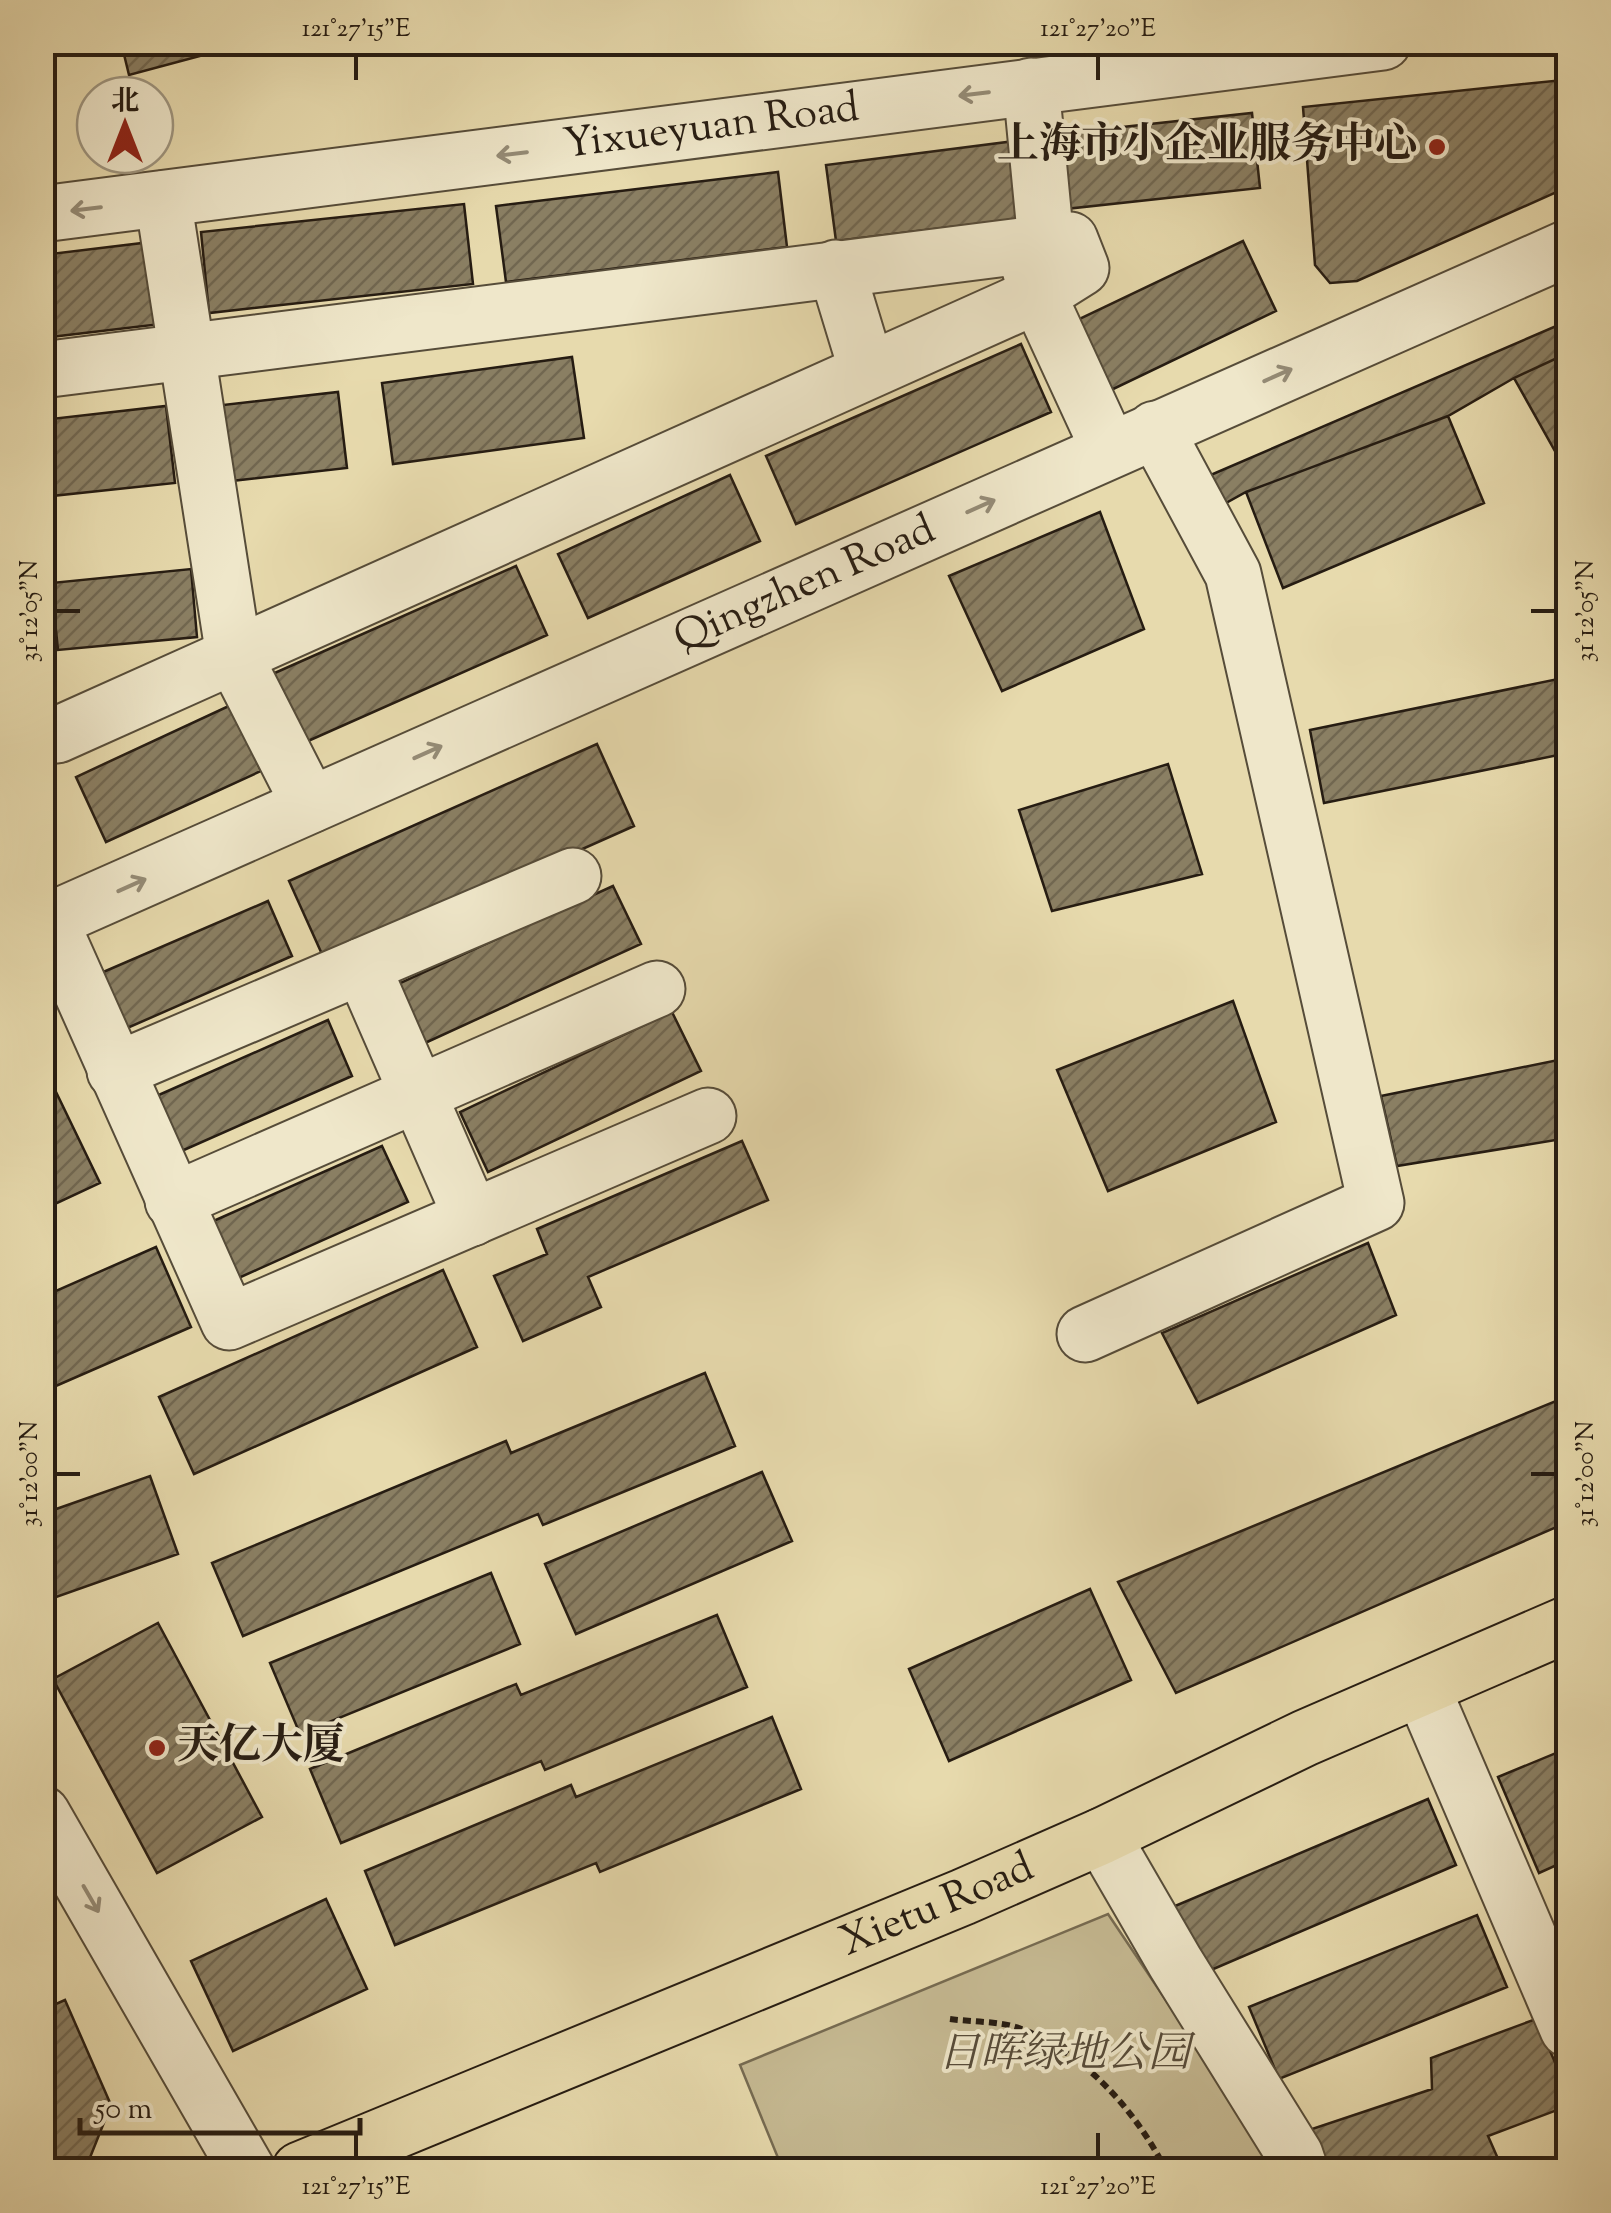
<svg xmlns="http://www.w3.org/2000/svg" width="1611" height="2213" font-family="'Sorts Mill Goudy','Noto Serif SC',serif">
	<defs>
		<pattern id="building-hatch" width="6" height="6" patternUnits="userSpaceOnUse" patternTransform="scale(2.5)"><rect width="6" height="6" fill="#8a7f63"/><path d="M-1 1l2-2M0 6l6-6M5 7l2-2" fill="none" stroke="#716750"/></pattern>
	</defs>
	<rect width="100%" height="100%" fill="#e7daad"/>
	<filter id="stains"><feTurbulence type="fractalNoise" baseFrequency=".002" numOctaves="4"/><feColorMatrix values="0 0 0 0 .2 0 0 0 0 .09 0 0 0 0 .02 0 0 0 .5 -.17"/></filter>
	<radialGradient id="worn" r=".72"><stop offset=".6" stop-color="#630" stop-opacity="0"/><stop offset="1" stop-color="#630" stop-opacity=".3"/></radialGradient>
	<path fill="#c6ba93" stroke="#766b52" stroke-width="2.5" d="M1108,1914l172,256h-497l-43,-105z"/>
	<path fill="url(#building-hatch)" stroke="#261c12" stroke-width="2.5" d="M121,42h131l-123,33z
		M1563,80l5,20v87l-211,94 -27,2 -15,-18 -12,-158z
		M1252,113l8,75 -195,21 -8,-75z
		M1015,141l9,77 -188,23 -10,-76z
		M778,172l9,75 -281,35 -10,-76z
		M464,204l9,80 -264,29 -8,-81z
		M1243,241l33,70 -167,80 -34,-70z
		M151,242l10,82 -119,14v-83z
		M1568,321v32l-54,25 -66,38 -202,76 -29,16 -11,-31z
		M1021,344l30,68 -255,112 -30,-68z
		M1568,353v114l-3,2 -51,-91z
		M572,357l12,81 -191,26 -11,-81z
		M338,392l9,76 -125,14 -8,-76z
		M166,406l9,77 -133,14v-77z
		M1448,416l36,87 -201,85 -37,-96z
		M730,475l30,66 -172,77 -30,-64z
		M1100,512l44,117 -142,62 -53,-115z
		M516,566l31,69 -248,110 -31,-69z
		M191,569l6,68 -139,13 -7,-67z
		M1568,677v76l-244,50 -14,-73z
		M231,705l30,66 -155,71 -30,-65z
		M597,744l37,82 -308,137 -37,-82z
		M1168,764l34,110 -150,37 -33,-101z
		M613,886l28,58 -216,99 -27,-59z
		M268,901l24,55 -174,76 -24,-56z
		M1233,1001l43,121 -168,69 -51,-121z
		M672,1012l29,59 -213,101 -28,-60z
		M328,1020l24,56 -175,77 -25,-55z
		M1568,1058v80l-171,28 -16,-70z
		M42,1063l58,120 -58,27z
		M742,1141l26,59 -180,77 13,30 -78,34 -29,-65 53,-22 -10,-25z
		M382,1146l26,56 -174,78 -25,-57z
		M1368,1243l28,72 -198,88 -36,-70z
		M156,1247l35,80 -149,65v-95z
		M443,1270l34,77 -283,127 -35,-77z
		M705,1373l30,73 -192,79 -5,-11 -295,122 -31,-73 294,-122 5,12z
		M1568,1396v126l-392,171 -58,-111z
		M762,1472l30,69 -216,93 -31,-70z
		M150,1476l28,78 -136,48v-88z
		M491,1573l29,71 -220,90 -30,-71z
		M1090,1589l41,91 -182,81 -40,-92z
		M717,1615l30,72 -202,83 -4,-9 -200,82 -31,-74 206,-85 5,11z
		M158,1623l104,194 -105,56 -104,-194z
		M772,1717l29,72 -201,83 -4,-9 -201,82 -30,-74 206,-86 5,12z
		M1568,1748v112l-29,13 -41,-96z
		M1428,1799l28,66 -259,111 -29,-67z
		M326,1899l41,90 -134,62 -42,-90z
		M1477,1915l30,72 -228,92 -30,-72z
		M65,2000l46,105 -22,55 -25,10h-22v-160z
		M1536,2019l32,73v14l-80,30 11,25 -26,9h-159l-14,-37 132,-44 -1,-31z"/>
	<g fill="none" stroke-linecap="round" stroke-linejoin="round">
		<g stroke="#564c39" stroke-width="59">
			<g id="minor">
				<path d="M1031,86l15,156"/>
				<path d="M163,199l71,457 76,149"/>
				<path id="s1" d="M42,214l1341,-172"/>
				<path d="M1027,259l11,36 71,154"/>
				<path d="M836,268l31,102"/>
				<path d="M42,370l1028,-130 11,28 -43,27 -981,440"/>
				<path d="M50,921l179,401 479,-206"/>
				<path id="s2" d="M42,924l1526,-676"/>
				<path d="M362,966l110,252"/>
				<path d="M115,1071l458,-195"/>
				<path d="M173,1201l484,-212"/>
				<path d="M1085,1334l291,-131 -143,-629 -78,-145"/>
				<path d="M1422,1688l146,341"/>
				<path d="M42,1814l205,356"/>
				<path d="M1102,1836l73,126 120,193 5,15"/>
			</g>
		</g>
		<g stroke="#261c12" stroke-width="59">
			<g id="major">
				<path id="s3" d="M300,2170l663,-273 139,-61 203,-98 263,-114"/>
			</g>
		</g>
		<path stroke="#261c12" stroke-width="6" stroke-dasharray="8 5" stroke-linecap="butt" d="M950,2019c22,3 49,2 69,9 66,25 116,82 147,142"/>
		<use href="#minor" stroke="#efe7ca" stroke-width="55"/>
		<use href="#major" stroke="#e7daad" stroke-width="55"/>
	</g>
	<defs><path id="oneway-shaft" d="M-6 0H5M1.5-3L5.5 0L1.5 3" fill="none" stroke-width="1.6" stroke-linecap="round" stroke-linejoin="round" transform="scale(2.5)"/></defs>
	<g stroke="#958c77">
		<use href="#oneway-shaft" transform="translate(974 94) rotate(173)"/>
		<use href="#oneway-shaft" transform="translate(512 154) rotate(173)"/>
		<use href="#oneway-shaft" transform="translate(86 209) rotate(173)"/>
		<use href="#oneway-shaft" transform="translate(1278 375) rotate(-24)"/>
		<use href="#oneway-shaft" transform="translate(981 506) rotate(-24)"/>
		<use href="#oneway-shaft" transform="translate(428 752) rotate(-24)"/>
		<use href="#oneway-shaft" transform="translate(132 885) rotate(-24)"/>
		<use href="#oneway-shaft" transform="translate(91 1899) rotate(60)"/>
	</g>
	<path fill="none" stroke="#261c12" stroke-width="4" d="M356,55v25M1098,55v25M55,611h25M1531,611h25M55,1474h25M1531,1474h25M356,2133v25M1098,2133v25"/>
	<g fill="#8f2418" stroke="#efe7ca" stroke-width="4">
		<circle cx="1437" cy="147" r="10"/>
		<circle cx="157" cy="1748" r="10"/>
	</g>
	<g text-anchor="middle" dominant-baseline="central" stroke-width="8" stroke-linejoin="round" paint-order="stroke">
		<g font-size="42" fill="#261c12" stroke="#efe7ca">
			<text stroke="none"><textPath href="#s1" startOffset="675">Yixueyuan Road</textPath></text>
			<text stroke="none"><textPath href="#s2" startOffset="835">Qingzhen Road</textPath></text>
			<text stroke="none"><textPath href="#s3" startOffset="690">Xietu Road</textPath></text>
		</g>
		<g font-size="42" font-weight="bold" fill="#261c12" stroke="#efe7ca" text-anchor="end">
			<text x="1417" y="147">上海市小企业服务中心</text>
			<text x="177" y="1748" text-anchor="start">天亿大厦</text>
		</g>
		<g font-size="42" font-style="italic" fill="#564b39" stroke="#efe7ca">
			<text x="1064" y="2056">日晖绿地公园</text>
		</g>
	</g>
	<rect width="1611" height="2213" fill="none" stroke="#e7daad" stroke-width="110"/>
	<g transform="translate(125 125)"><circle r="48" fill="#efe7ca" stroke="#9f9680" stroke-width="2.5"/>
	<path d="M0-8L18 38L0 25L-18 38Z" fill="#8f2418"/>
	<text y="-15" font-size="28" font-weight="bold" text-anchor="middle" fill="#261c12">北</text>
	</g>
	<path d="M80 2118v15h280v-15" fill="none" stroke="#261c12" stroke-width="5"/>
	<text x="95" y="2118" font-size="30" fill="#261c12" stroke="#efe7ca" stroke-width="8" paint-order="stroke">50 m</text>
	<rect x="55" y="55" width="1501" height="2103" fill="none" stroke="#261c12" stroke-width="4"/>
	<g font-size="25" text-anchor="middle" fill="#261c12">
		<text x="356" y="36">121°27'15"E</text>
		<text x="1098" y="36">121°27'20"E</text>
		<text transform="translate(28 611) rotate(-90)" y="9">31°12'05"N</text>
		<text transform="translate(1584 611) rotate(-90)" y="9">31°12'05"N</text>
		<text transform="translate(28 1474) rotate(-90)" y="9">31°12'00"N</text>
		<text transform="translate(1584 1474) rotate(-90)" y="9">31°12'00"N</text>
		<text x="356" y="2194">121°27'15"E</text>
		<text x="1098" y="2194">121°27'20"E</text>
	</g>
	<rect width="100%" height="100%" filter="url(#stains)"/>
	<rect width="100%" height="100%" fill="url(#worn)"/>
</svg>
